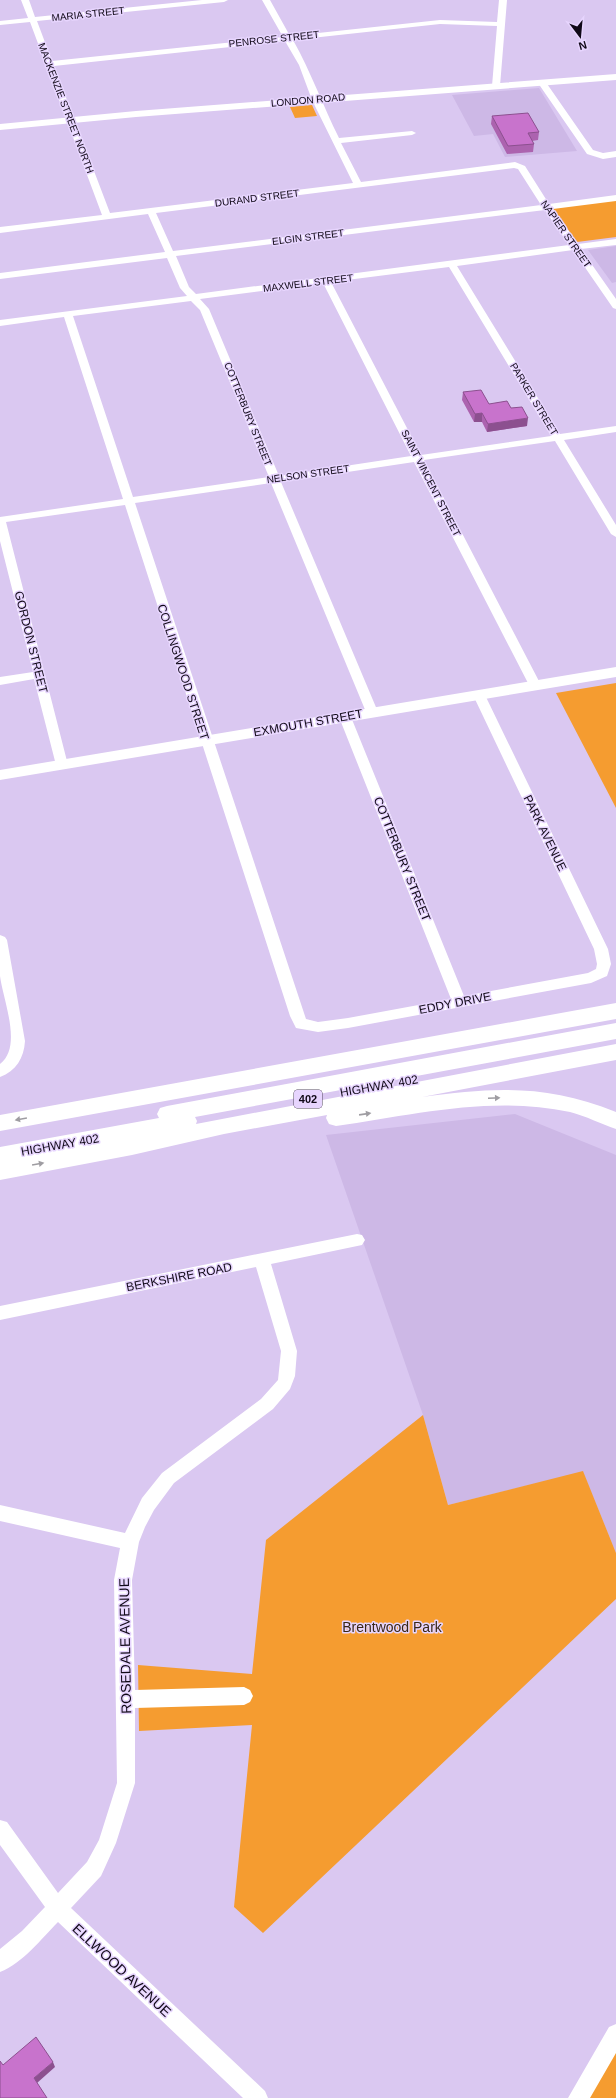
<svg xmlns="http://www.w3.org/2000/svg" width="616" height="2098" font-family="Arial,sans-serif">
	<rect width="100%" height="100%" fill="#dac8f1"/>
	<path fill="#cdb8e6" d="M539,88l38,63 -72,6 -12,-23 -19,2 -22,-41z
		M616,246v36l-4,1 -24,-33z
		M515,1114l101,41v398l-33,-81 -135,33 -25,-90 -97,-280z"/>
	<path fill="#f59c30" d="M312,105l5,11 -22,2 -5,-11z
		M616,200v37l-39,5 -25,-35z
		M616,683v125l-60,-115z
		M423,1415l25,90 135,-34 33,82v46l-353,334 -29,-26 18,-182 -113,6 -1,-66 114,9 14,-134z
		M616,2050v48h-29z"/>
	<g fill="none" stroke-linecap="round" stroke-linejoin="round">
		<path fill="#fff" fill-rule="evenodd" d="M21,0h8l6,17 167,-17h26l-4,2 -187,19 15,40 231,-24 -21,-37h8l20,36 150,-16 57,2 2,-22h8l-7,86 -4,2 -4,-2 5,-60 -57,-2 -147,16c18,32 30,66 46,98l73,-7 4,2 -4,2 -71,8 20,39 154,-20 10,4 24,38 67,-9v6l-63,8 25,35 38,-5v6l-35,4 35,50v10l-3,-1 -40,-58 -116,16 103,168 56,-8v6l-52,8 52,85v12l-5,-3 -56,-93 -131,19 117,225 -2,3h-8l-2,-3 -115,-223 -133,20 97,230 -6,4 -6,-4 -95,-229 -136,20 171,516 12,3 30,-4 103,-19 -112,-282 6,-4 6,4 113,279 124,-23 8,-4 1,-5 -3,-15 -121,-254 6,-4 6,4 123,254 3,15 -4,12 -16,7 -243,45 -30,4 -22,-4 -6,-12 -165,-511 -119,17 62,243 -2,3 -4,1 -6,-4 -22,-86 -34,6v-8l33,-5 -33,-131v-24l123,-18 -59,-182 -64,9v-6l187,-24 -7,-8 -13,-30 -167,21v-6l165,-21 -17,-38 -148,19v-6l102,-12 -72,-193 -30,3v-4l28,-3zM285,41l14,24 13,35 41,83 -243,30 -56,-147zM514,168l4,1 23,36 -368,46 -17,-38zM545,210l24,35 -373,49 -7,-7 -13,-31zM449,267l102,169 -130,19 -90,-173zM323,283l88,173 -132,20 -70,-167 -9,-10zM191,301l9,9 69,167 -136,20 -60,-181z
			M539,81h6l48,69 10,3 13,-2v6l-13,2 -16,-5 -49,-71z
			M0,935l5,2 2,3 18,101c-1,17 -9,30 -25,36v-13c23,-17 3,-64 0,-88 0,-14 0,-28 0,-41z
			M357,1234l5,1 3,5 -3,5 -91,19 26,87 -2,25 -5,13 -17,20 -99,74 -20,27 -9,17 -6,15 -7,38 3,110 109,-3 6,3 3,6 -3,6 -6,3 -109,3v75l-19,60 -15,33 -30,32 194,183 3,7h-25l-185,-176c-17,17 -35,41 -58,50v-23l22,-18 23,-24 -45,-62v-25l7,2 51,71 29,-31 12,-22 18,-57 -3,-203 6,-32 -120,-27v-16l125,28 17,-35 20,-25 99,-74 17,-19 3,-29 -25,-84 -256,53v-14z
			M616,2024v29l-26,45h-22l41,-71z"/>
		<path fill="#fff" fill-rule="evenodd" d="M616,74v6l-480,37 -136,13v-6l136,-13z
			M616,667v10l-616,103v-10z"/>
		<path fill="#fff" fill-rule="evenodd" d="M616,1003v16l-616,112v-16z
			M616,1023v16l-421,78 2,4 -1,3 420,-80v16l-194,37c72,-10 125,-13 194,15v17c-15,-5 -30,-13 -46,-17 -77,-17 -158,3 -234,14l-7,-2 -3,-6 1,-3 -103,19 -92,21 -132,25v-33l159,-29 -2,-4 3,-6 7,-2z"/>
	</g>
	<path fill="#ac63af" d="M492,116l47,16 -1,8 -6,1 2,3 -1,8 -26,2 -16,-30z
		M463,392l26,12 22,4 16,18 -40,6 -5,-10h-8l-12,-22z"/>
	<path fill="#8c508f" d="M482,413v9h-8l1,-8z
		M528,418l-1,8 -40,6 1,-8z
		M53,2062l2,5 -18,16 -3,-5z"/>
	<path fill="#c873cc" stroke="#8c508f" d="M528,113l11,19 -11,1 6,11 -26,2 -16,-30z
		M481,390l8,14 18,-3 4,7 11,-1 6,11 -40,6 -6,-11 -7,1 -12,-22z
		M36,2037l17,25 -19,16 13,20h-47v-37l3,4z"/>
	<defs><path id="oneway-solid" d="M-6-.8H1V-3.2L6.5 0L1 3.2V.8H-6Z"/></defs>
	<g fill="#9f9da2">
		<use href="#oneway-solid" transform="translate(494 1098) rotate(-2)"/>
		<use href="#oneway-solid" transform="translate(365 1114) rotate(-8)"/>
		<use href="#oneway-solid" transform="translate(21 1119) rotate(170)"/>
		<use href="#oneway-solid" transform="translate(38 1164) rotate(-10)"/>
	</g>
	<g text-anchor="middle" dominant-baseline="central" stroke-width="3" stroke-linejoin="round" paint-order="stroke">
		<g font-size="10" fill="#100917" stroke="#e7d5fe">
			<text transform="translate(88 14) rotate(-6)">MARIA STREET</text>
			<text transform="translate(274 39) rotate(-6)">PENROSE STREET</text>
			<text transform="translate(308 100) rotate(-5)">LONDON ROAD</text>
			<text transform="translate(66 108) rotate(69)">MACKENZIE STREET NORTH</text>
			<text transform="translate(257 198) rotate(-7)">DURAND STREET</text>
			<text transform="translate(566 234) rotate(55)">NAPIER STREET</text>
			<text transform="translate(308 237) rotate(-7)">ELGIN STREET</text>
			<text transform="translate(308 283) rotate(-7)">MAXWELL STREET</text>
			<text transform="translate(534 399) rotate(59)">PARKER STREET</text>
			<text transform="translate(248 414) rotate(68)">COTTERBURY STREET</text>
			<text transform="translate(308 474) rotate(-8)">NELSON STREET</text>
			<text transform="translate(431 483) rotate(63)">SAINT VINCENT STREET</text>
		</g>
		<rect fill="#e7d5fe" stroke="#50465c" stroke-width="1" x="294" y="1090" width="28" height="18" rx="3"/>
		<g font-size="11" font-weight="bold" fill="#100917">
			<text x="308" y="1099">402</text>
		</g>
		<g font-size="12" fill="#100917" stroke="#e7d5fe">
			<text transform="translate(31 642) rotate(76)">GORDON STREET</text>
			<text transform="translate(183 672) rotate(72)">COLLINGWOOD STREET</text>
			<text transform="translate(308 723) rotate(-10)">EXMOUTH STREET</text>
			<text transform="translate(545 833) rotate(64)">PARK AVENUE</text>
			<text transform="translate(402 859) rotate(68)">COTTERBURY STREET</text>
			<text transform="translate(455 1003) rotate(-11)">EDDY DRIVE</text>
			<text transform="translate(379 1086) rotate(-10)">HIGHWAY 402</text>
			<text transform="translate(60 1145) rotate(-10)">HIGHWAY 402</text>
			<text transform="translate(179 1277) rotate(-11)">BERKSHIRE ROAD</text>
		</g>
		<g font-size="14" fill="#382716" stroke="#e7d5fe">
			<text x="392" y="1627">Brentwood Park</text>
		</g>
		<g font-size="14" fill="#100917" stroke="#e7d5fe">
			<text transform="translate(125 1646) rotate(-91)">ROSEDALE AVENUE</text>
			<text transform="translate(122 1970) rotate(43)">ELLWOOD AVENUE</text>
		</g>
	</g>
	<g transform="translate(580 36) rotate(164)" stroke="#e7d5fe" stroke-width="3" paint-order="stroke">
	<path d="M0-3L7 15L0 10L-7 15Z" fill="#100917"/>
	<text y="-6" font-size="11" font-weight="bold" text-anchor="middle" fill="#100917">N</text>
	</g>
</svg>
